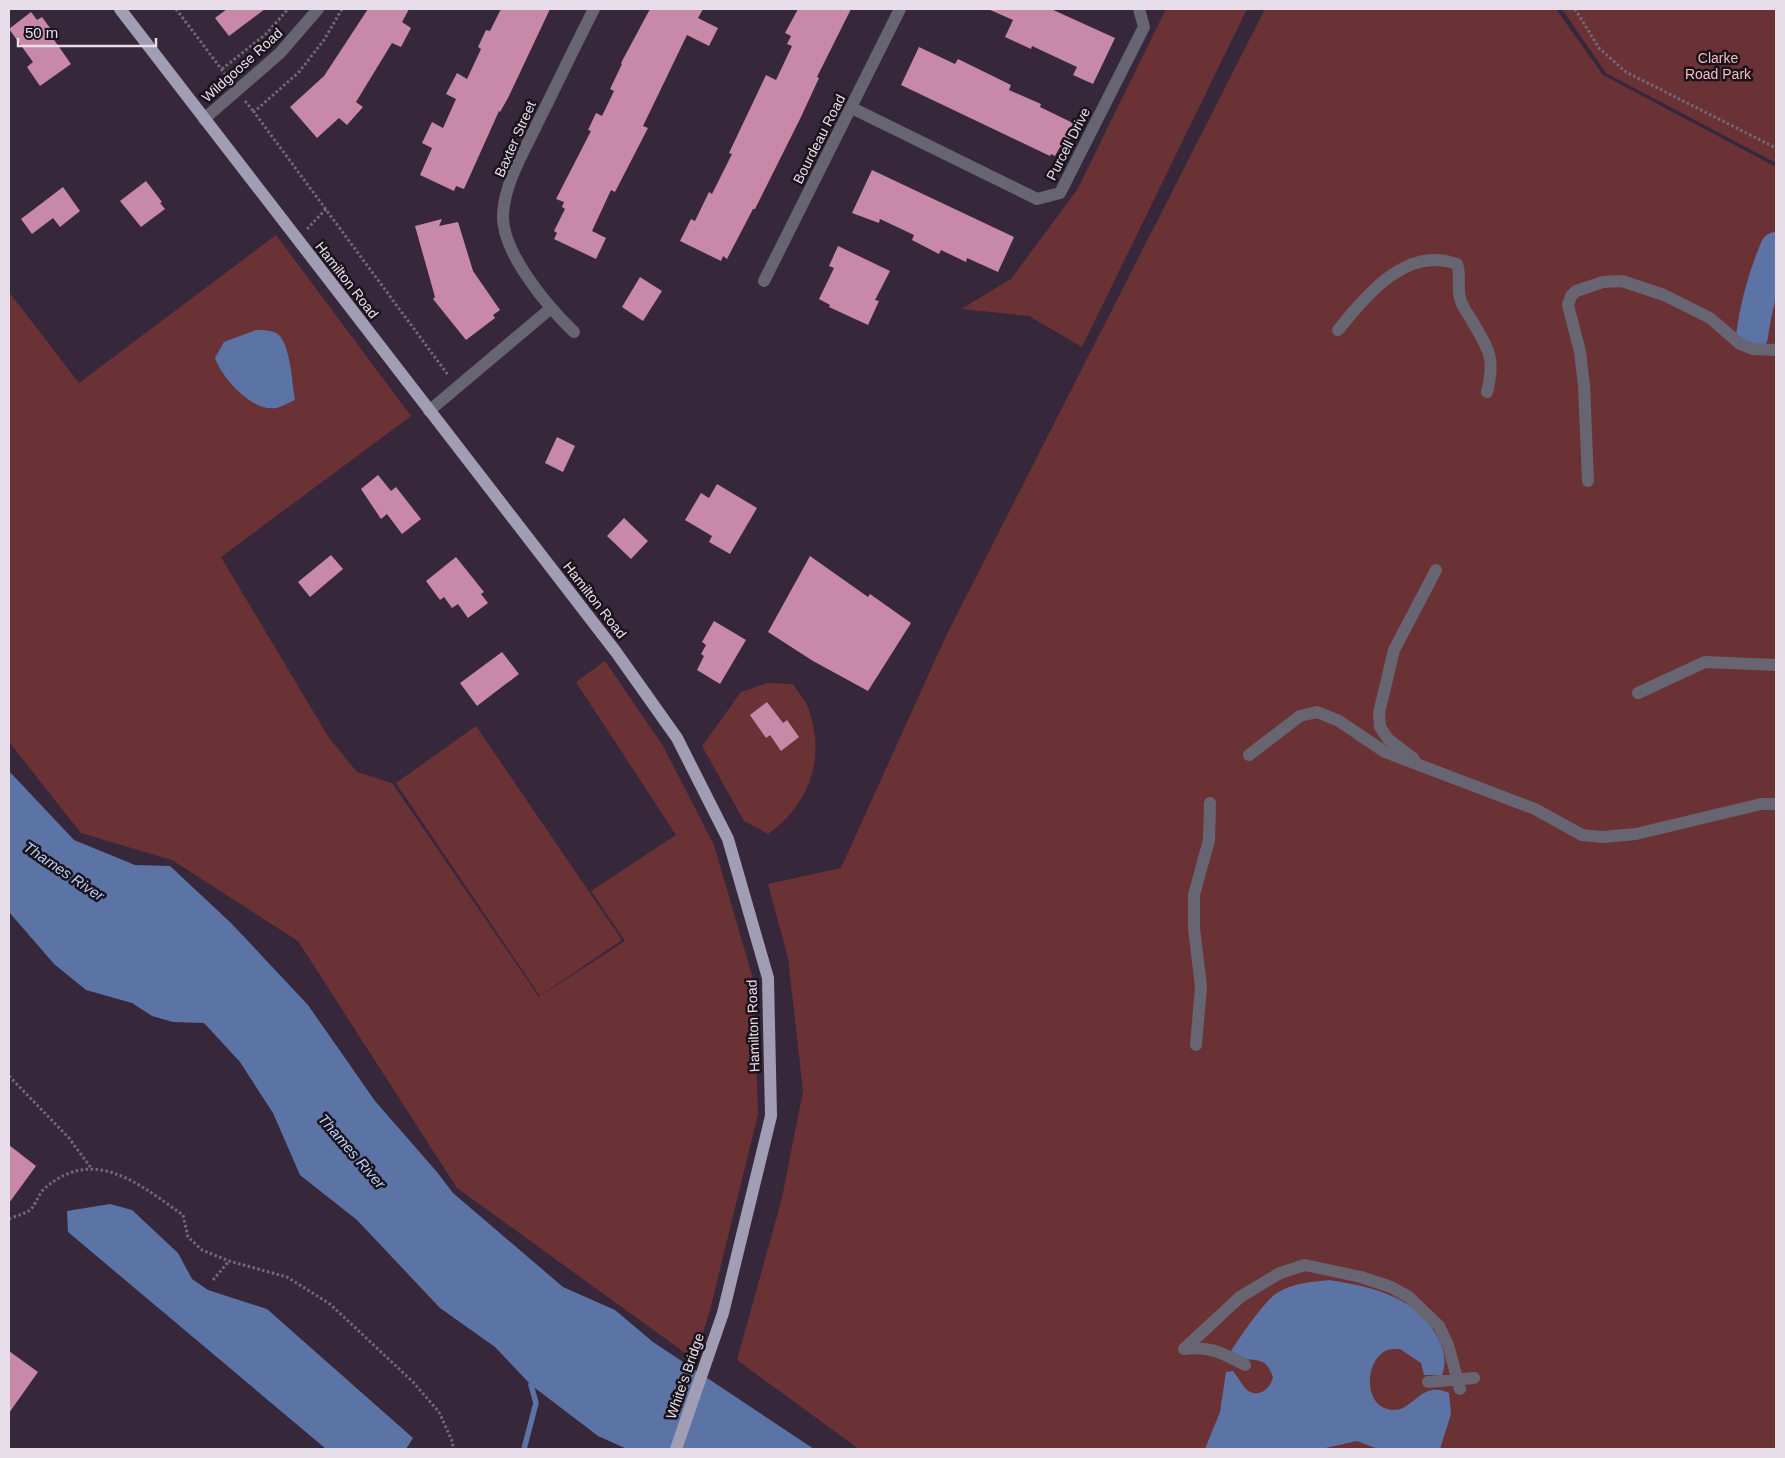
<svg xmlns="http://www.w3.org/2000/svg" width="1785" height="1458" font-family="Arial,sans-serif">
	<rect width="100%" height="100%" fill="#37273a"/>
	<path fill="#6b3236" d="M1166,9h81l-165,338 -53,-31 -68,-7 50,-30 66,-89z
		M1265,9h291l47,66 173,92v1282h-917l-122,-89 45,-162 21,-107 -15,-133 -20,-74 73,-16 105,-232z
		M1562,9h214v154l-170,-90z
		M276,235l135,181 -190,141 108,181 28,34 35,11 147,214 86,-56 -34,-50 85,-56 -100,-153 29,-21 58,85 51,99 40,137 4,132 -48,196 -15,50 -238,-172 -159,-247 -126,-81 -91,-27 -72,-91v-450l70,91z
		M768,683l25,1c5,8 13,17 16,26 17,48 0,95 -41,124l-24,-13 -42,-75 39,-54z
		M476,726l146,214 -82,56 -144,-213z"/>
	<path fill="#5c73a6" d="M256,330c7,0 17,0 23,5 12,13 13,48 16,65 -6,2 -13,7 -19,8 -24,4 -54,-30 -61,-50l9,-16z
		M9,771l65,69 61,25 35,1 61,57 77,82 67,96 62,71 16,21 110,94 52,23 38,32 161,107h-187l-29,-13 -67,-51 -36,-38 -55,-39 -83,-88 -57,-45 -27,-62 -33,-51 -36,-39 -31,-1 -21,-6 -20,-13 -46,-13 -32,-26 -45,-52z
		M110,1204l22,6 46,43 14,26 16,11 59,19 146,129 -7,11h-80l-258,-217 -1,-21z
		M1329,1280c43,7 88,16 109,58 6,12 9,24 4,37h-18l-3,-12 -21,-14c-4,0 -11,0 -15,2 -22,13 -21,59 9,59 20,0 27,-30 55,-17l2,21 -11,35h-62l-21,-8 -36,8h-116l15,-37 6,-40 7,-1c4,5 8,12 12,17 11,12 25,2 28,-11 -7,-18 -11,-16 -28,-18 -4,-1 -10,-6 -14,-8 8,-13 34,-51 46,-58 15,-10 35,-11 52,-13z"/>
	<g fill="none" stroke-linecap="round" stroke-linejoin="round">
		<path stroke="#5c73a6" stroke-width="5.5" d="M524,1449l12,-46 -5,-18"/>
		<path stroke="#5c73a6" stroke-width="32" d="M1752,336c4,-31 12,-59 24,-88"/>
	</g>
	<path fill="#c789a7" d="M227,9h38l-36,27 -14,-18z
		M368,9h41l-7,13 9,6 -10,19 -9,-4 -36,59 7,5 -16,18 -8,-7 -22,20 -27,-31 34,-31z
		M501,9h49l-42,89 -8,14 -1,-1 -35,78 -8,-3 -2,5 -34,-16 12,-27 -10,-5 10,-21 11,6 13,-29 -10,-5 11,-21 10,6 14,-30 -3,-2 8,-17 4,1z
		M650,9h53l-5,9 20,10 -9,18 -22,-11 -44,91 5,2 -33,64 -4,-2 -19,41 14,7 -10,21 -42,-20 3,-6 -3,-2 11,-22 -3,-2 2,-5 -8,-3 35,-68 -3,-1 8,-17 6,3 12,-25 -4,-2 12,-25 -1,-1z
		M798,9h53l-34,68 2,1 -19,41 -45,90h-2l-26,50 -4,-3 -2,5 -41,-20 11,-22 4,2 14,-29 3,2 20,-40 -3,-1 37,-78 10,5 16,-34 -5,-2 4,-8 -6,-3z
		M988,9h63l64,29 -22,46 -20,-9 4,-8 -45,-21 -1,3 -26,-12 8,-17z
		M31,12l6,8 5,-3 13,18 -3,2 19,27 -31,22 -13,-19 6,-5 -24,-33z
		M919,47l36,17 3,-5 53,26 -2,5 32,14 -1,3 37,18 -12,25 -5,-3 -5,9 -4,-2 -1,2 -149,-71z
		M872,170l142,67 -16,35 -31,-14 -1,4 -25,-12 -2,4 -27,-14 2,-5 -34,-16 -1,4 -27,-10z
		M146,181l16,21 -2,1 5,6 -24,18 -21,-26z
		M63,187l17,24 -20,16 -7,-9 -21,16 -11,-15z
		M442,219l-3,7 19,-4 15,49 27,39 -7,5 2,3 -29,22 -33,-41 2,-2 -20,-71z
		M838,246l52,25 -15,29 4,1 -11,24 -39,-18 1,-2 -11,-6 15,-31 -5,-2z
		M640,277l22,14 -19,30 -21,-14z
		M557,437l18,9 -12,26 -18,-9z
		M378,475l13,16 5,-4 25,32 -19,15 -15,-20 -6,5 -20,-30z
		M717,484l40,24 -27,46 -21,-12 3,-6 -27,-16 16,-27 8,5z
		M624,518l24,23 -17,18 -24,-23z
		M331,555l12,14 -33,28 -12,-15z
		M810,556l58,41 2,-3 41,29 -43,68 -55,-30 -45,-29z
		M456,557l28,35 -3,2 7,9 -20,15 -10,-14 -6,4 -8,-11 -4,3 -14,-19z
		M714,621l32,19 -26,44 -23,-14 7,-14 -3,-2 5,-9 -4,-3z
		M502,652l17,22 -42,32 -17,-23z
		M767,702l16,21 4,-3 12,17 -18,14 -11,-16 -4,3 -16,-23z
		M9,1145l27,21 -27,37z
		M9,1351l29,21 -29,41z"/>
	<g fill="none" stroke-linecap="round" stroke-linejoin="round">
		<path stroke="#756778" stroke-width="3" stroke-dasharray="2.5 2.5" stroke-linecap="butt" d="M176,9l52,69
			M342,9l-18,31 -25,32 -45,40 194,263
			M1575,9l24,39 27,24 150,76
			M222,69l44,-35 22,-25
			M245,101l9,11
			M307,229l19,-20
			M9,1076l60,62 22,30
			M9,1219c6,-3 16,-5 21,-9 6,-5 8,-16 15,-22 50,-43 95,-3 138,27l5,22 14,13 27,11 58,16 43,27 83,78 26,30 14,31 -1,6
			M213,1280l16,-19"/>
		<path stroke="#676571" stroke-width="12" d="M852,108l185,91 23,-6 84,-166 -5,-18
			M204,119l76,-66 38,-44
			M764,281l136,-272
			M1338,330c28,-34 68,-85 119,-66 4,10 0,23 3,34 2,8 6,14 11,21 17,30 25,37 16,73
			M574,332c-26,-25 -73,-80 -71,-118 2,-33 22,-64 35,-92 19,-38 37,-76 56,-113
			M429,411l121,-102
			M1588,481l-4,-96 -4,-33 -12,-47 3,-9 5,-5 27,-9 19,-1 42,14 46,23 30,26 13,5 23,1
			M1638,693l67,-31 71,3
			M1249,755l51,-39 17,-4 22,9 46,31 150,57 47,26 20,2 34,-3 125,-30h15
			M1414,759l-26,-20 -8,-12 -1,-14 15,-63 42,-80
			M1196,1045l5,-58 -7,-59v-33l15,-55 1,-37
			M1184,1349l56,-52 40,-24 25,-8 56,12 30,10 18,10 30,29 9,19 12,44
			M1184,1349c27,-3 38,4 61,16
			M1428,1382l46,-4"/>
		<path stroke="#a09db4" stroke-width="12" d="M120,9l496,643 61,86 51,101 40,139 3,138 -48,197 -47,136"/>
	</g>
	<g text-anchor="middle" dominant-baseline="central" stroke-width="5" stroke-linejoin="round" paint-order="stroke">
		<g font-size="14" fill="#f8bdbe" stroke="#1a131b">
			<text x="1718" y="58">Clarke<tspan x="1718" dy="16">Road Park</tspan></text>
		</g>
		<g font-size="14" fill="#e8deea" stroke="#1a131b">
			<text transform="translate(242 65) rotate(-42)">Wildgoose Road</text>
			<text transform="translate(515 139) rotate(-66)">Baxter Street</text>
			<text transform="translate(819 139) rotate(-63)">Bourdeau Road</text>
			<text transform="translate(1068 144) rotate(-63)">Purcell Drive</text>
			<text transform="translate(347 280) rotate(52)">Hamilton Road</text>
			<text transform="translate(595 600) rotate(52)">Hamilton Road</text>
			<text transform="translate(753 1026) rotate(-92)">Hamilton Road</text>
			<text transform="translate(685 1376) rotate(-71)">White's Bridge</text>
		</g>
		<g font-size="15" font-style="italic" fill="#b9cffd" stroke="#1a131b">
			<text transform="translate(64 871) rotate(34)">Thames River</text>
			<text transform="translate(352 1151) rotate(49)">Thames River</text>
		</g>
	</g>
	<rect width="1785" height="1458" fill="none" stroke="#e8deea" stroke-width="20"/>
	<path d="M18 38v8h138v-8" fill="none" stroke="#e8deea" stroke-width="2.5"/>
	<text x="25" y="38" font-size="15" fill="#e8deea" stroke="#1a131b" stroke-width="4" paint-order="stroke">50 m</text>
</svg>
